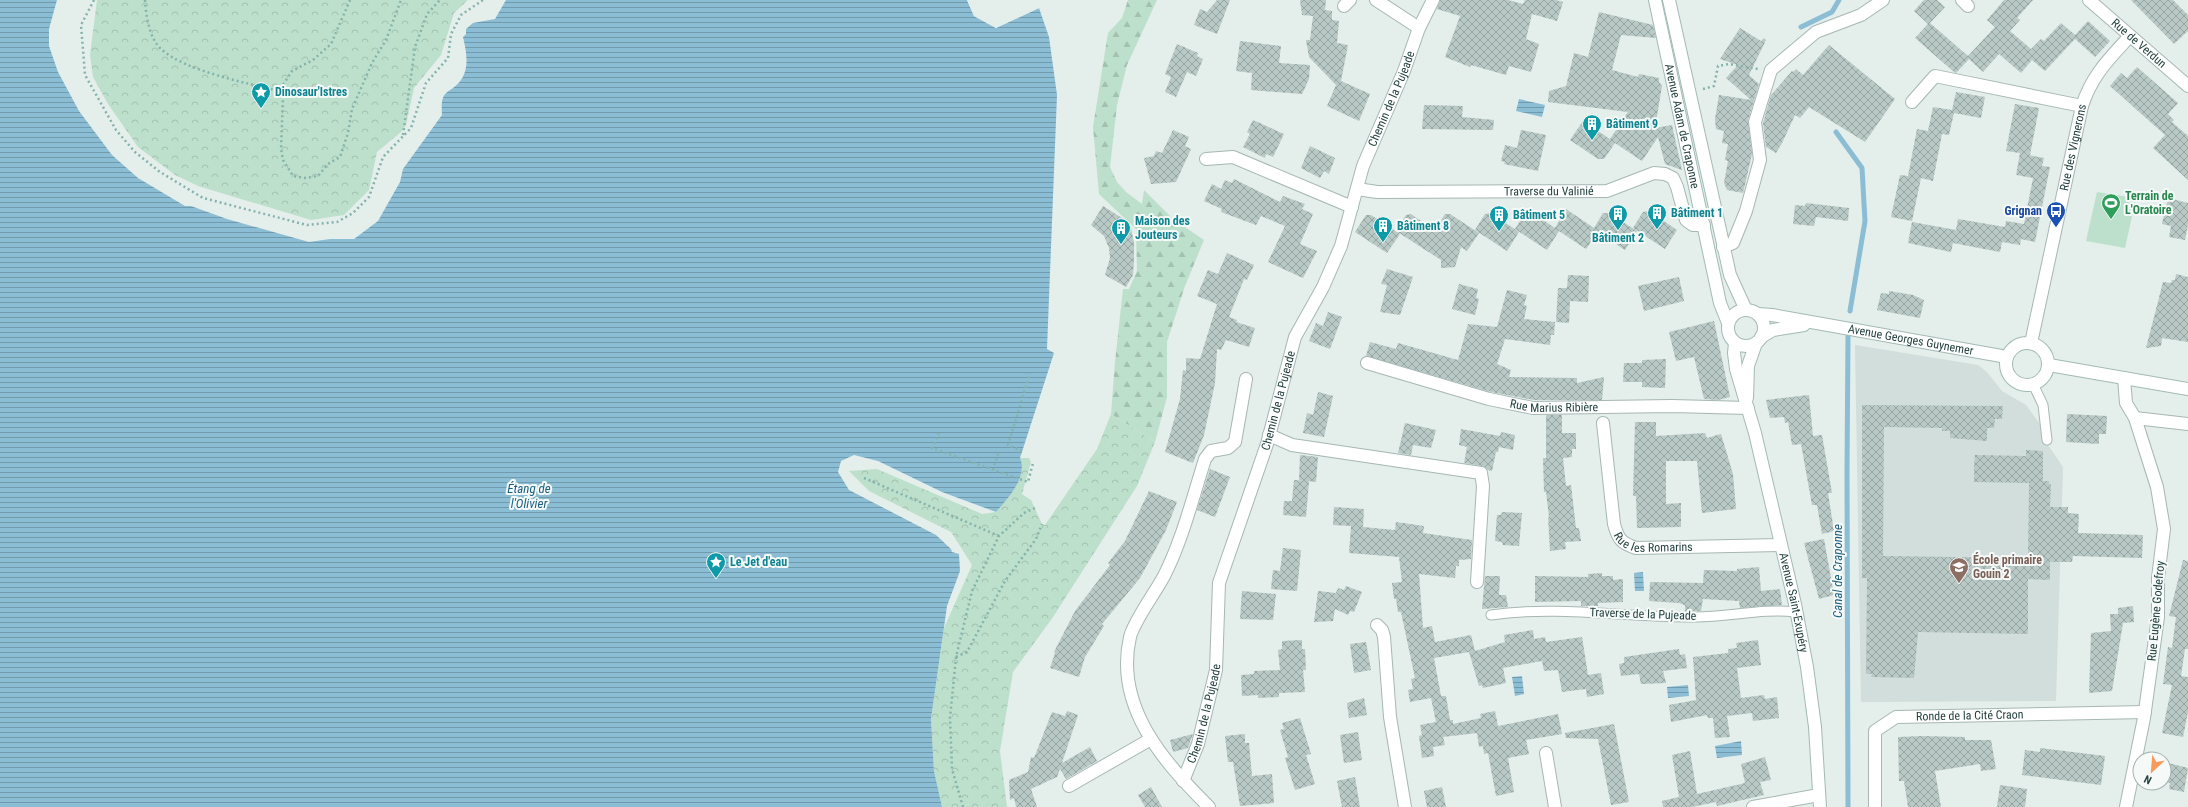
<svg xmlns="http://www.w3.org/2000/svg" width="2188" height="807" font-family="'Roboto Condensed',sans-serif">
	<defs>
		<pattern id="forest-firs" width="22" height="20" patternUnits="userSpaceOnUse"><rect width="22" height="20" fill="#bde0cc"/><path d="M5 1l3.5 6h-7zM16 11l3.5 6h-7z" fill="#a2c1b0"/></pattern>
		<pattern id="park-crowns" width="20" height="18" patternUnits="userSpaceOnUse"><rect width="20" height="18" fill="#bde0cc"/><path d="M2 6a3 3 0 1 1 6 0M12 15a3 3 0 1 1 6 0" fill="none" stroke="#a2c1b0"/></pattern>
		<pattern id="water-rules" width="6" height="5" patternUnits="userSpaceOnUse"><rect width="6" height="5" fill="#8bbdd4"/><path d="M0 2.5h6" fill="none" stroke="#719bad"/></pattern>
		<pattern id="building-cross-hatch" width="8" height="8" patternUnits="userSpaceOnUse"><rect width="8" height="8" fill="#b9c9c5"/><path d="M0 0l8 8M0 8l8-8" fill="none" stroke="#96a5a1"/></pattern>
	</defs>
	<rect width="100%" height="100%" fill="#e4eeeb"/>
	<path fill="#d2dedb" d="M1855,345l123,20 9,7 15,19 24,14 14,19 4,15 19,28 -7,234 -195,1z"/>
	<path fill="url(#forest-firs)" d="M1128,0h29l-30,65 -10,40 -7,62 7,15 9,10 16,12 2,-14 29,29 31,21 -19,46 -18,56v55l-12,45 -44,-28 4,-52 8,-73h6l8,-18 -1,-42 -37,-35 -6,-67 15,-94 14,-15z"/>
	<path fill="url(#park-crowns)" d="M97,0h371l-14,13 -13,42 -27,33 -8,37 -5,7 -24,20 -8,38 -25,25 -33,5 -113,-34 -23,-11 -37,-28 -30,-43 -15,-27 -3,-22z
		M1111,414l44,28 -18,44 -84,131 -40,55 -13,79 7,56h-65l-8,-36 -3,-52 13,-91 28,-63 -21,-33 -82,-41 -20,-20 28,-2 105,45 14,-2 24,-54h9l2,4 -9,32 9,6 11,24 3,1 52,-76z"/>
	<path fill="#bde0cc" d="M2097,192l39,6 -11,50 -39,-7z"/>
	<path fill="url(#water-rules)" d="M0,0h57l-8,29v17l9,26 21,39 33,44 26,23 47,28h6l36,13 82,23 21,-3h24l24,-18 22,-39 3,-13 39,-54c-2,-28 7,-19 19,-35 9,-13 5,-30 2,-43l3,-3v-5l7,-6 22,-4 11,-19h461l7,16 22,12 43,-20 10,29 8,58 -10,254 7,4 -34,105c8,19 -12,40 -24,54l-54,-20 -64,-31 -24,-6 -13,6 -3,11 11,18 87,45 15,14 1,3 7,2 1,17 -13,35 -16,113 3,52 8,36h-942z
		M1519,99l26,6 -3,12 -26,-6z
		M1643,572l1,19h-9l-1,-18z
		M1522,676l2,18 -9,2 -3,-19z
		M1688,685l1,11 -21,2 -1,-11z
		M1741,741l1,14 -25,3 -2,-12z"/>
	<path fill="#e4eeeb" d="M967,0h2l7,15 20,11 43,-20v2l-43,20 -22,-12z"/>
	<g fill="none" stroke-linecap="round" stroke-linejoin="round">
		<path stroke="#8bbdd4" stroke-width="5" d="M1801,27l31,-15 7,-12
			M1836,132l26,36 3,53 -15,90
			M1848,807l-1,-336 1,-135"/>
	</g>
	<path fill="url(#building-cross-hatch)" d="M1217,0h13l-13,34 -23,-9 6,-16 7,3z
		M1300,0h26l-1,10 7,1v9l7,1 -2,22 11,2 -7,36 29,13 -11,27 -32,-15 9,-21 -27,-28 -3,-17h4l3,-24 -11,-1z
		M1440,0h68l15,4 2,-4h31l7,2 -6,19 -25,-7 -6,25 13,5 -8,28 -22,-6 -3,9 -35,-10 -1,2 -25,-10 15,-41 -23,-7z
		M1924,0h13l8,7 -15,16 38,33 27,-29 -8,-7 17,-20h29l-16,18 3,2 -10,11 21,18 10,-10 3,2 17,-18 14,12 13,-14 22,20 -15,16 -20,-18 -30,32 -13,-11 -11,13 -22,-19 -16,18 -14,-13 -13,14 -2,-1 -39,-34 13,-14 -14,-13z
		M2131,0h42l15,15v16l-14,13z
		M1599,12l54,13 3,13 -35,-3 -9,35 26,7 1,-3 20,4v4l3,4 -7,42 17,-3 10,45 -17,-6 -7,-27 -16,24 -27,-18 -11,16h-6l-28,-19 13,-19 27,18 18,-27 -80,-10 1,-11 17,-5 8,-33 14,4z
		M1740,28l21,13 -9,10 12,-13 2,2 -17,35 10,9 -11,36 4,34 -9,39 -16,-3 -3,-7 4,-22 -3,-1 3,-16 -6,-1 2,-12 -8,-2 -1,-10 4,-24 32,5 -25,-22 12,-13 -18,-6z
		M1240,41l41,5 -2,17 31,2 -1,14 -7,15 -51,-4 1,-17 -16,-2z
		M1177,44l21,9 -1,3 6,3 -7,17 -9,-4 -11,25 -11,-5 6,-15 -6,-3z
		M1829,45l66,54 -30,43 -56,-35 -9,11 -5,-3 -13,28 -6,10 -10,-6 -3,-24 8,-28 21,-24 1,1 3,-3 7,6z
		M2137,67l41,36 -10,11 6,6 -2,2 16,14v44l-35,-32 12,-13 -55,-49 11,-13 6,5z
		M1956,92l29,5 -4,21 -27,-5 -5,22 -7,-1 -9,47 -12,-3 -9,43 -21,-4 9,-42 8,1 9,-47 11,2 5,-24 19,3z
		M2015,104l24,4 -9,47 -7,-1 21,4 -2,8 8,1 -15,75 -14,-3 -1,6 -18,-3 -2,10 -47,-9 -2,9 -43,-9 4,-21 44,8 2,-11 47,8 1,-6 18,3 9,-46 -17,-3 4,-22 -14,-2z
		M1424,105l39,1 -1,11 32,3 -1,10 -71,-1z
		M1253,120l31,14 -11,23 -7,-3 -1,4 -22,-11 7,-13 -3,-2z
		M1173,130l16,7 -4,9 6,3 -15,33 -25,2 -7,-26 10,-2 2,-5 6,2z
		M1521,130l25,5 -8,36 -34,-7 1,-2 -4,-1 4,-16 12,3z
		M1310,146l25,12 -6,16 -5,-3 -4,7 -19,-10z
		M1234,179l46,23 3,-6 22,8 -3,5 11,5 -13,30 17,7 -14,27 -35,-16 17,-36 -24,-10 -5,9 -35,-13 1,-3 -18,-8 8,-17 9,5 4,-9 7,3z
		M2168,198l20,5v22l-3,15 -16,-3 2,-11 -9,-2z
		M1806,203l43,5 -1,13 -32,-4 -2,9 -21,-2 2,-19 10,1z
		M1103,206l19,12 9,10 3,15v17l-1,15 -7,12 -21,-12 5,-17 -1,-10 -5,-12 -13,-11z
		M1566,209l28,19 9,-15h6l28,18 -12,19 -27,-18 -12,17 -27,-18 -12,19 -32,-21 10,-16 6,-1 24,16z
		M1649,211l28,19 -12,19 -32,-21 10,-16z
		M1491,213l28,19 -12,19 -32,-21 10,-16z
		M1411,214l24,17 10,-17h5l29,19 -12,18 -6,-4 -6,20 -14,1v-8l-45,-29 10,-16z
		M1366,215h5l29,19 -13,19 -32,-21z
		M1227,253l27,12 -7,15 -3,-1 -15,38 8,3 -1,2 19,6 -6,19 -23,-7 -5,10 -4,-1 -2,34 -11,52 -11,28 -28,-11 15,-53 3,-29 3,1v-13l14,1 17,-55 -20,-8 11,-26 10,4z
		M1387,269l26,8 -13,38 -20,-3 7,-27 -6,-1z
		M2176,274l12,3v65l-26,-4 -1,8 -15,2 17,-66 8,1 1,-3h3z
		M1568,275l21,1 -1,26 -18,-1 -1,22 -13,-1 2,-34h9z
		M1679,277l5,24 -40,10 -6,-25z
		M1459,284l19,5 -2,9 3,1 -4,16 -23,-6z
		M1507,290l20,5 -3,10 3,1 -3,13 31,3 -1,13h-3l-1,10 -45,-6 -8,25 14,6 -2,7 68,1v5l27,-6 -2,23h-68l-43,-8 -125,-36 4,-14 26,7 2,-6 60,17 10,-36 29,3z
		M1889,291l24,4 11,5 -4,18 -43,-8 4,-17 8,1z
		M1328,312l14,5 -12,32 -21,-8 7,-18 7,3z
		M1714,321l16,76 -12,3 -14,-1 -10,-42 -18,4 -7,-29z
		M1666,359l-1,29 -23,-1v-5h-19l1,-19h18v-3z
		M1318,392l15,4 -9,41 -21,-4 4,-20 6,2z
		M1809,395l4,41 9,-1 10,58h-4l6,38 -12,3 -5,-29h-5l-11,-61 -9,1 -4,-23 -3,1 -1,-6 -14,1 -4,-18z
		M1862,405l141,1 -1,13h-7l-1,9h-7v13l-37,-3v-7h-8v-3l-58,-1 -1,129 145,2 1,-75 -55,-1v-17l1,-10 51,1v-6l17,1v30h6v3h2l-1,23h18v6l11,1 -1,19 65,2 -1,23 -69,-2 -1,6h-22v18l-22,-1v55l-110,-2 -4,46 -43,-1 1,-3h-6l1,-96h-5z
		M2067,414l40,2 -1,18h-7v10l-33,-2z
		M1546,415h16v18h14v16h-4v8l-9,1 3,28 5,-1 5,43h3l2,13 -16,1 1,7 -16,2 -2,-34h1l-3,-25h-2l-1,-34h3z
		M1635,422h21v14l49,-3 2,5 14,-4 12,40 3,35 -34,4 -5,-52h-31v43l15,-1v24l-44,1 -1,-32h-3z
		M1405,423l31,7 -5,18 -18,-3 -2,10 -13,-2z
		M1461,429l39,7 1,-4 14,3 -2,15 -14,-3 -1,5h-2l-4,19 -4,-1 -6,-4 -18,-3 3,-16 -8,-2z
		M1300,455l18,2 -2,25 -17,-2z
		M1210,469l20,8 -15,40 -18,-7z
		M1294,480l15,1 -3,36 -23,-2 1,-14h8z
		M1149,491l28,11 -11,28 -26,48 -38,46 2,2 -19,31 -6,20 -29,-9 5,-15 -1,-1 21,-41 35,-46 -2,-2 17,-22z
		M1334,507l30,2 -1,18 32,3 1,-8 28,4 -1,7 49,7 -1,19 -12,1v6h-3l-1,12 -36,-4 4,54 9,-2 3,16 36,-7 4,16 30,-9 -1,-7 29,-5 1,9 11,-2 1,5 36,-5 6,38 13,-2 3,21 -17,3 -1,-8 -24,3 -4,-22 -14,1 -2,-10 -39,7 3,15 -23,5 -1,-3 -3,1 -10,-34 -35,6 7,38h5l4,24h3v4l28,-6 -1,-4 15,-3 3,15 60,-12 4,20 -36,6 3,14 -21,4 6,34 -18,4 -8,-43 -4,1 -1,-8 -4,1 -2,-14 -34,4 2,8 -12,2 1,9 -12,2 -3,-22 3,-1 -2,-10 16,-3 -5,-24 -21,4 -2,-12 5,-1 -2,-10 4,-1 -14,-66h-3l-2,-13h-2l-2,-16 10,-1 -3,-25 -50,-4 2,-27 -18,-1z
		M1502,512l20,1 -3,33 -16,-1 -1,-3 -7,-1 2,-26h4z
		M1824,539l10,56 -15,4 -15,-56z
		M1283,548l18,2 -4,41 -26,-2 2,-19 7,1z
		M2183,560l5,1v88h-3l-4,27 7,1v35l-5,25 -21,-4 10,-48 -9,-1 5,-37 4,1 4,-31 -7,-1z
		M1759,567l2,24 19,-2 2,16 -42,3 -1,-7 -36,-2 -2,12h-16v-6l-6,-2 -30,-2 1,-19 53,1 1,-13 33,1v-2z
		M1602,573v3h11v4l10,-1v23l-25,1v3h-17v-5l-46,1v-26l53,1v-3z
		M1485,576h15l-1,19h7l2,12 -26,2z
		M1346,586l16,6 -8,20 -4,-1 -2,4 -13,-6 -2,12 -19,1 4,-31 18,2 2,-5 6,2z
		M1242,591l34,3 -3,26 -33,-1z
		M2133,606l1,16 -11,1 -11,68 -23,2 2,-60 20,-2 -1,-17h8v-6z
		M1302,640v9h3l1,21h-3l2,22 -26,1v4l-21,1v-3l-16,1 -1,-21 13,-1v-3l26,-1 -2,-20 4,-1v-8z
		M1758,640l3,25 -24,3 4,30 23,-3 1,4 12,-2 2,21 -26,3 -1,-8 -25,3 3,21 -15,1 -2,-20h-5l-1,-3 -36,7 -2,-17 27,-5 -3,-43 35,-4v-4l9,-1 -1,-5z
		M1366,642l5,28 -17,3 -4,-29z
		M1679,649l1,6 5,-1 2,14 -24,3 3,12 -25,1 -2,-10 -18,2 -2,-12 5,-1v-6z
		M1364,698l3,17 -18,3 -2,-15z
		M1067,711l11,4 -16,48 28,-16 7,14 -31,18 -6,-10 -3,8 -26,12 6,18h-21l-2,-9 -4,2 -1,-20 19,-8 3,-15 3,1 18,-46 13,4z
		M1300,718l11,36 -5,1 9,29 -20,6 -10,-32 3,-1 -8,-27 4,-1 -2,-6z
		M1614,724l15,78 -18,3 -13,-66 -32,-1 -1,-5z
		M1358,732l4,28 -18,3 -4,-28z
		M1193,734l-5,14 -15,4 -3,-12z
		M1245,734v9h4l3,33 20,-2 2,29 -34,3 -7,-44h-5l-3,-26z
		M1922,736l43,1v3h26l5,29 -15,2 -1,-7 -45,7 6,36h-33l-4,-26h-5l-1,-44z
		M2040,748l65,8 -4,29 -79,-10 3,-25 15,2z
		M1690,751l7,43 48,-11 -4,-19 24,-7 6,23 -11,2 4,13 -47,11 -1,-4 -24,5h-29l-1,-6 17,-4 -7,-42z
		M2164,762l24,6 -4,24 -15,-3 1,-6 -6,-1z
		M1355,777l5,30h-18l-5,-26z
		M2000,785l27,4 -2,18h-28z
		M1151,787l11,20h-17l-7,-12z
		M1442,787l4,20h-19l-3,-16z"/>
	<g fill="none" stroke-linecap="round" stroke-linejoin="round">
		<g stroke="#a6b7b4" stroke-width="11">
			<path id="lane" d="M2033,384l10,21 4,35
				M1491,615c68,-10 137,3 205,2 33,0 67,-9 100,-5"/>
		</g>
		<g stroke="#a6b7b4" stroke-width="14">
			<g id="street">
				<path d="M1376,0l43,28"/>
				<path d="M1962,0l6,6"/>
				<path id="s1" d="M2089,0l99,86"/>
				<path d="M1344,6l6,-6"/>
				<path d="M1912,102l23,-26 147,30"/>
				<path d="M1206,159l27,-2 119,50"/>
				<path id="s2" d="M1357,189l20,3 230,-1 47,-18 11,1 8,4 4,9 9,33 7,5h11"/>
				<path d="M1723,247l10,-4 13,-32 14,-51 -5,-38 16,-52 45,-38 45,-17 22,-15"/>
				<path id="s3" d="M2031,343l51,-237c10,-31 27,-47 48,-70"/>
				<path id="s4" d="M1367,363l122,36 44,9 139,-2 76,2"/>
				<path d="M2124,378l2,25 9,15 22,69 7,42 -6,49v39l-14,101 -18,89"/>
				<path d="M2135,418l53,6"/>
				<path id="s5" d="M1603,423l11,101c4,15 7,19 22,24l145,-3"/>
				<path d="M1269,435l23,10 189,28 2,13 -6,96"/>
				<path d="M1377,625l5,5 2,7 6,80 15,90"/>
				<path d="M1546,753l9,54"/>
				<path id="s6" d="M1183,781l15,-37 18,-74 3,-87 48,-139 28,-107 28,-50 18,-41 22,-80 41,-95 15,-43 14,-28"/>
				<path d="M1069,786l82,-47"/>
				<path d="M1209,807c-45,-45 -95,-100 -79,-170 4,-16 25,-44 34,-61 18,-35 29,-79 41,-117l6,-8 17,-3 7,-6 11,-63"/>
				<path d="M1753,807l66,-12"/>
				<path id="s7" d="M1875,807v-76l21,-14 249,-5"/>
			</g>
		</g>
		<g stroke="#a2bab6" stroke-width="14">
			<g id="secondary">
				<path id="s8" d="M1655,0l65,303 8,20"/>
				<path d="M1669,0l61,275 16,35"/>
				<circle cx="1746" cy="328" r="18"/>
				<path id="s9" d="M1758,314l14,1 235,42"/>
				<path d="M1761,337l12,-7 31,-5"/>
				<path id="s10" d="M1735,343l-1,10 2,16 19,64 40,171 12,63 8,60 5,80"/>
				<circle cx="2027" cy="364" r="21"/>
				<path d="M2049,365l139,24"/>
				<path d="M1747,398l1,-32 8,-23"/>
			</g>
		</g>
		<path stroke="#84b3ac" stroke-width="2.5" stroke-dasharray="2 3" stroke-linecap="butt" d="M94,0l-13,25 4,50 31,55 19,22 25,20 43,26 104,27 30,-3 16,-9 16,-16 14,-40 28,-29 15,-45 22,-25 3,-24 10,-19 22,-15
			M145,0c1,15 4,38 16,49 24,22 86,34 118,42
			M350,0l-19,44 -18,16 -21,11 -13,20 4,6 -2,52 2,11 10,16 12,2 13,-2 10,-12 12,-7 8,-24 4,-24 20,-46 14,-23 15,-40
			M1703,89l11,-3 4,-20 11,-2 29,5
			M403,135l12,-88 12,-33 13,-14
			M939,433l-7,15 96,34 5,-19
			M1022,451l-14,-6 22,-72
			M993,470l5,-16
			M864,478l135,58
			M956,657l11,-5 38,-71 31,-42 6,-15
			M963,807l-11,-38 -2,-51 6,-61 16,-66 27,-55 25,-23 11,-5"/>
		<use href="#lane" stroke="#fff" stroke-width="9"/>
		<use href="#street" stroke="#fff" stroke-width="12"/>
		<use href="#secondary" stroke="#fff" stroke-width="12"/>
	</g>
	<defs>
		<g id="sight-pin" transform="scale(1)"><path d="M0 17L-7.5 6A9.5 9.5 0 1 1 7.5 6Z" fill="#0f9aa8" stroke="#f5faf9"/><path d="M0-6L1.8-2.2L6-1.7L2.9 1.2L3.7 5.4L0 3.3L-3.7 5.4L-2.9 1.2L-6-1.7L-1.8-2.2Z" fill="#fff"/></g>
		<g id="building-pin" transform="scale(1)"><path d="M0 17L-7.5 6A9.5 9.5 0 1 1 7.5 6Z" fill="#0f9aa8" stroke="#f5faf9"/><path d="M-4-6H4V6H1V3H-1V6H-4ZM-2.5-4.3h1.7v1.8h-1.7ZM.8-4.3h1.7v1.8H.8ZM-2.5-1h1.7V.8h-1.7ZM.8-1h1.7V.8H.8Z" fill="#fff"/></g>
		<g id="stadium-pin" transform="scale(1)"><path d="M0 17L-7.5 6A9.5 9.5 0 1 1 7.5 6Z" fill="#2e9e5b" stroke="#f5faf9"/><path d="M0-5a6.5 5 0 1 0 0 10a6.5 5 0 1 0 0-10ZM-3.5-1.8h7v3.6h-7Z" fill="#fff"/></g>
		<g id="bus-pin" transform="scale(1)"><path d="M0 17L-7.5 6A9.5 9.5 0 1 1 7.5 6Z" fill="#1a4fb4" stroke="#f5faf9"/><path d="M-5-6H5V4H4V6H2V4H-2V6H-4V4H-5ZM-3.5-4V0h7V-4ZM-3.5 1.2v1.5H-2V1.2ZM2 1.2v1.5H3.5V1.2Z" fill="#fff"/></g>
		<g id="school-pin" transform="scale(1)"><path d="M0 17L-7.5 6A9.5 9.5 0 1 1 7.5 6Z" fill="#8d6e63" stroke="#f5faf9"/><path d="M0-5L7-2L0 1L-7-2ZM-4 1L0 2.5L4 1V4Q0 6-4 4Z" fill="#fff"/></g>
	</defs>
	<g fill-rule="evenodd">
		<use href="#sight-pin" x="261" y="92"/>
		<use href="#building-pin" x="1592" y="124"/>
		<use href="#stadium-pin" x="2111" y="203"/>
		<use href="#bus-pin" x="2056" y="211"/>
		<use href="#building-pin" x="1657" y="213"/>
		<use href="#building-pin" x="1618" y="214"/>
		<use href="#building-pin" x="1499" y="215"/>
		<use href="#building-pin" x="1383" y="226"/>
		<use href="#building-pin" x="1121" y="228"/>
		<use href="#sight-pin" x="716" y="562"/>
		<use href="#school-pin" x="1959" y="567"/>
	</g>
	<g text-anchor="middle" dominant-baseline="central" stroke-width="4" stroke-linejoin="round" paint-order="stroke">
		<g font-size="12" fill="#23413e" stroke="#f5faf9">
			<text stroke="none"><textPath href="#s1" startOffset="66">Rue de Verdun</textPath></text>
			<text stroke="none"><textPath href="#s6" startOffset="719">Chemin de la Pujeade</textPath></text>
			<text stroke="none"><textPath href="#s8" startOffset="129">Avenue Adam de Craponne</textPath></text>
			<text stroke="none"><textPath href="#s3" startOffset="200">Rue des Vignerons</textPath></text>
			<text stroke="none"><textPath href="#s2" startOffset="192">Traverse du Valinié</textPath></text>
			<text stroke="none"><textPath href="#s9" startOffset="155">Avenue Georges Guynemer</textPath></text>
			<text stroke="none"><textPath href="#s6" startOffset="395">Chemin de la Pujeade</textPath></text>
			<text stroke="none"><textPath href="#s4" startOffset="193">Rue Marius Ribière</textPath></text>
			<text stroke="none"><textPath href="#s5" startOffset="152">Rue les Romarins</textPath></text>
			<text stroke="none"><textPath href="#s10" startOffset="267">Avenue Saint-Exupéry</textPath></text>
			<text transform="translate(2156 611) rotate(-85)">Rue Eugène Godefroy</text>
			<text transform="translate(1643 614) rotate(2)">Traverse de la Pujeade</text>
			<text stroke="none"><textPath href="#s6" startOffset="71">Chemin de la Pujeade</textPath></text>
			<text stroke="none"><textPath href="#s7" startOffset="175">Ronde de la Cité Craon</textPath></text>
		</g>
		<g font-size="12" font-weight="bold" fill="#0d838f" stroke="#f5faf9" text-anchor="start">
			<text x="275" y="92">Dinosaur'Istres</text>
			<text x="1606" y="124">Bâtiment 9</text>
			<text x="1671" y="213">Bâtiment 1</text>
			<text x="1513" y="215">Bâtiment 5</text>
			<text x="1135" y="221">Maison des<tspan x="1135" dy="14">Jouteurs</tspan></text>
			<text x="1397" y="226">Bâtiment 8</text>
			<text x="1618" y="238" text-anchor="middle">Bâtiment 2</text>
			<text x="730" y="562">Le Jet d'eau</text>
		</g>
		<g font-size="12" font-weight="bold" fill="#27864d" stroke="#f5faf9" text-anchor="start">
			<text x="2125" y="196">Terrain de<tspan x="2125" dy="14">L'Oratoire</tspan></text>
		</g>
		<g font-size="12" font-weight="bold" fill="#164399" stroke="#f5faf9" text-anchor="end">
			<text x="2042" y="211">Grignan</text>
		</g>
		<g font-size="12" font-weight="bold" fill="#785e54" stroke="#f5faf9" text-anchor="start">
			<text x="1973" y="560">École primaire<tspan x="1973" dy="14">Gouin 2</tspan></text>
		</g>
		<g font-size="13" font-style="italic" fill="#1a5e7f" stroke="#f5faf9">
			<text x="529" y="488">Étang de<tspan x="529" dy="15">l'Olivier</tspan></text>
			<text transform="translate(1837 571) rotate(-90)">Canal de Craponne</text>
		</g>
	</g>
	<g transform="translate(2152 771) rotate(206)"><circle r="19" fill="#f5faf9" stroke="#a1b0ae"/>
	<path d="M0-3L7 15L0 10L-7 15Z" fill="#f69b5b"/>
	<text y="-6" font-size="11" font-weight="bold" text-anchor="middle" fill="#23413e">N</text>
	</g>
</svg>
